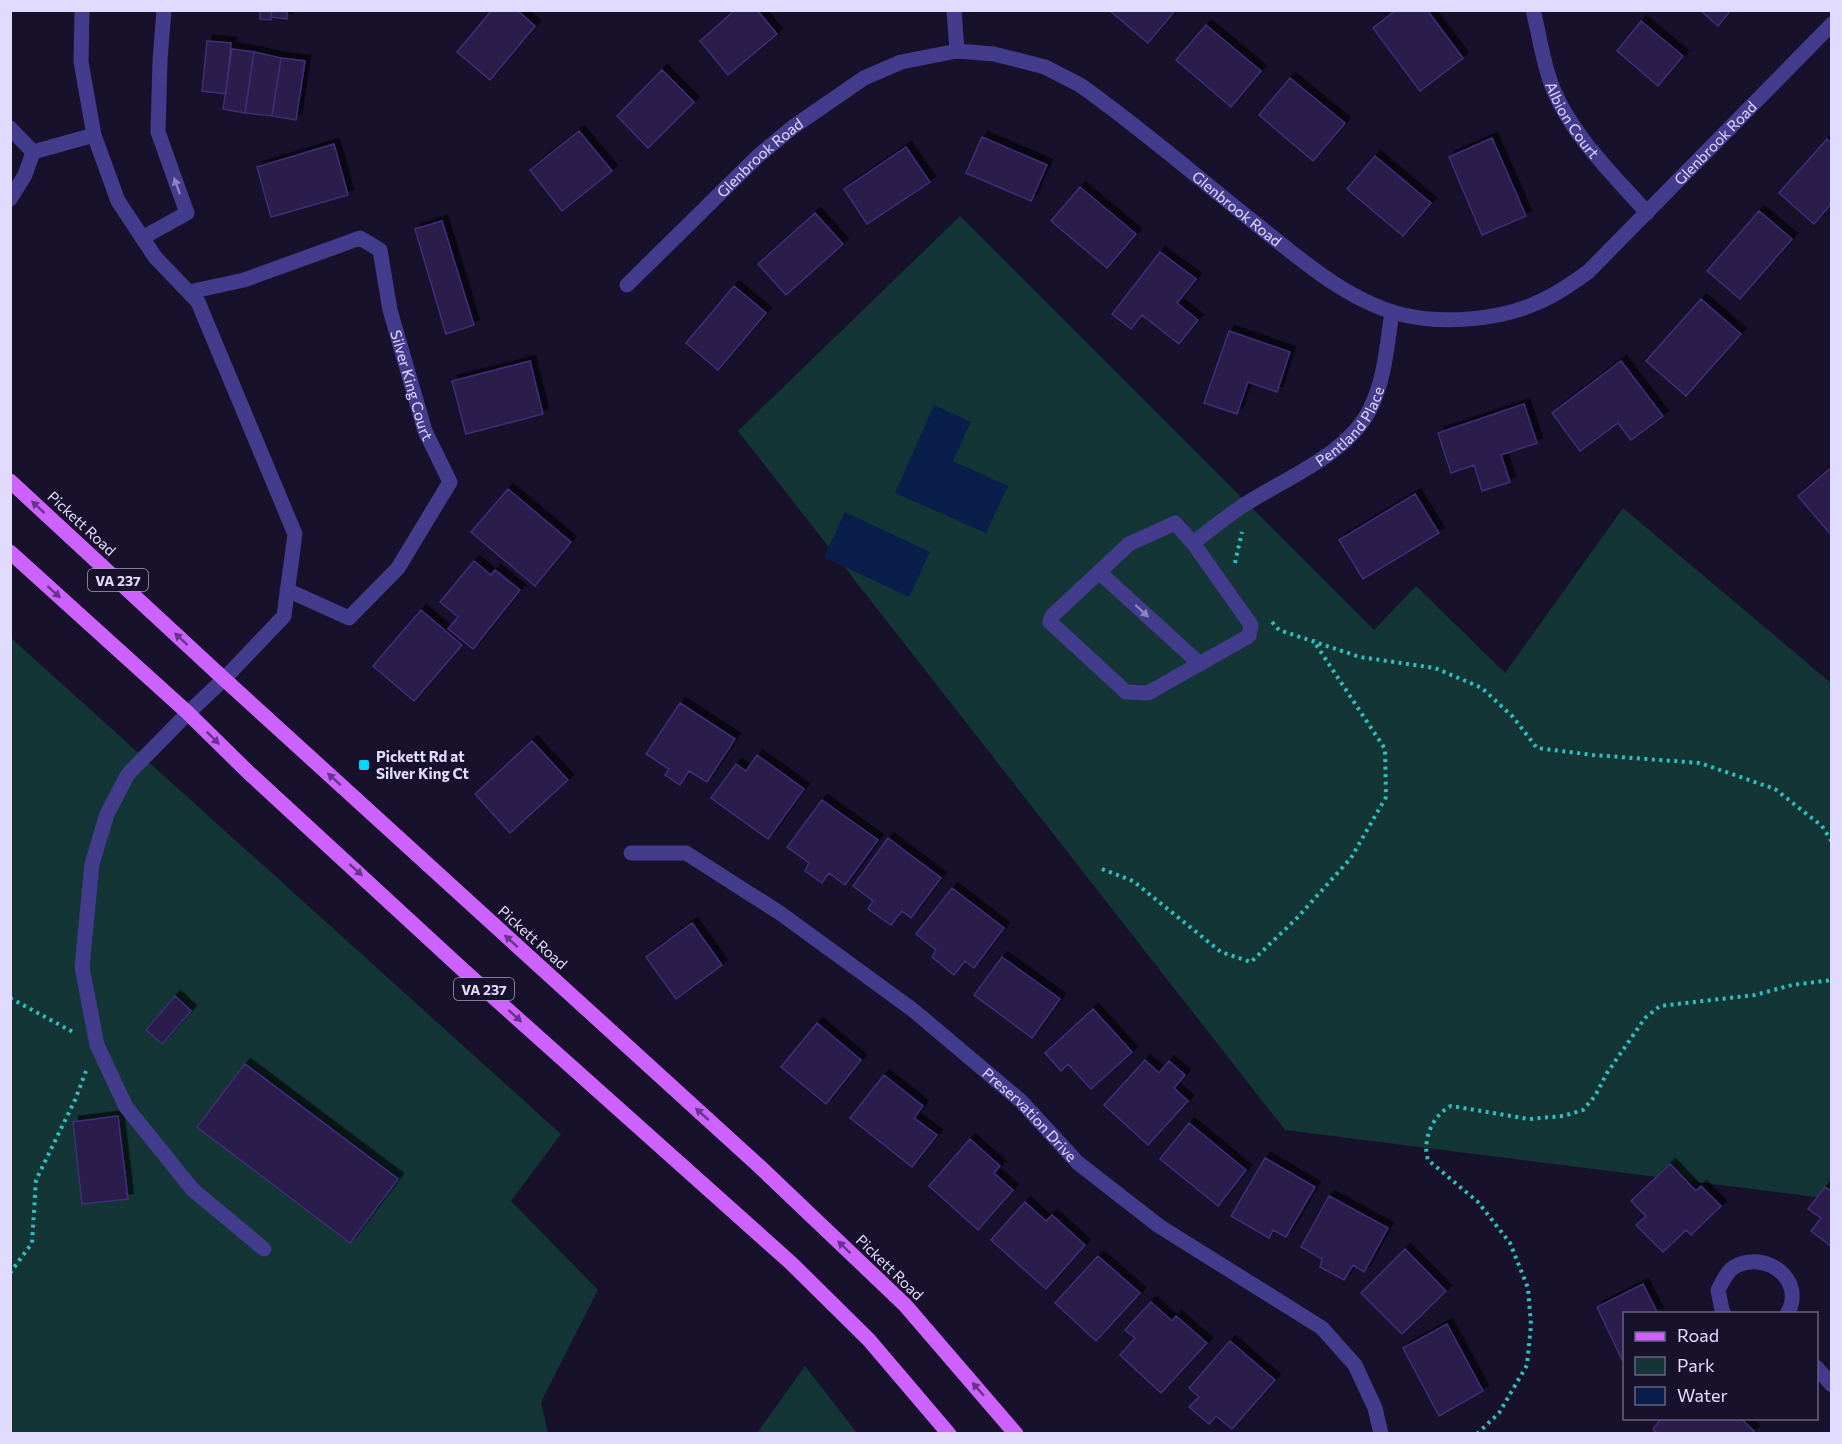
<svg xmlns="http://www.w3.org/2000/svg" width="1842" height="1444" font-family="Commissioner,sans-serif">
	<defs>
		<filter id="shadow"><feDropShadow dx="5.5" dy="-5.5" stdDeviation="0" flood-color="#0009"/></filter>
	</defs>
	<rect width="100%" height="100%" fill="#17112b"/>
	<path fill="#133535" d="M960,216l414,414 42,-44 89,87 118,-165 208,175v516l-546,-69 -547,-699z
		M10,637l551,497 -50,67 87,89 -57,112 7,31h-537z
		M805,1366l52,67h-100z"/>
	<path fill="#0a1e4b" d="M934,405l37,17 -18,39 55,25 -22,47 -91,-40z
		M845,512l85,40 -21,45 -85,-40z"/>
	<path fill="#291c4c" stroke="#412e79" stroke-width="1.5" filter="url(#shadow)" d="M260,10h12l-1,10 -11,-1z
		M272,10h15v9l-16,-2z
		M492,10h25l18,16 -45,54 -33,-28z
		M735,10h22l20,24 -49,41 -28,-34z
		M1109,10h62l3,2 -26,31z
		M1396,10h31l36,48 -43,33 -47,-63z
		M1700,10h31l-13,16z
		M1641,21l42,35 -25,30 -41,-35z
		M1206,25l55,46 -30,36 -55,-47z
		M207,41l24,2 -5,51 -24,-3z
		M232,49l22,3 -9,61 -22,-4z
		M254,52l27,6 -9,58 -27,-3z
		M281,58l24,3 -9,59 -24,-4z
		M662,70l32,32 -46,46 -31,-32z
		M1290,78l55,45 -32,38 -54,-46z
		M579,131l33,40 -50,40 -32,-41z
		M982,137l65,28 -16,36 -65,-28z
		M1492,138l34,78 -44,19 -33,-78z
		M1827,139l5,4v64l-2,-2 -16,19 -35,-31z
		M334,144l14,51 -77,22 -14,-50z
		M906,147l24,35 -63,42 -23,-35z
		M1375,156l56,47 -28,33 -56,-47z
		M1080,187l56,47 -29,34 -56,-47z
		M1759,211l33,28 -52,60 -33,-28z
		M815,213l28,31 -57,51 -28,-31z
		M442,221l32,104 -28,9 -31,-105z
		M1160,252l36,27 -19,24 21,17 -19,24 -37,-29 -11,14 -19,-15z
		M734,286l32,27 -48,57 -32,-27z
		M1701,299l40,35 -55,62 -40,-35z
		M1229,331l61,21 -13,40 -29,-10 -11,32 -33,-11z
		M530,361l13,53 -77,20 -14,-53z
		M1621,361l42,55 -32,24 -13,-17 -38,28 -28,-38z
		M1524,404l13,39 -36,12 9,27 -28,9 -8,-26 -23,8 -13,-40z
		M1832,467v69l-34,-40z
		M508,489l63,53 -36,44 -64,-54z
		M1415,494l24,39 -76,46 -24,-39z
		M474,561l17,14 4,-5 25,20 -47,59 -25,-20 10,-12 -18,-15z
		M421,610l41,35 -48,56 -41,-35z
		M680,703l55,36 -28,43 -18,-11 -9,14 -15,-10 4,-6 -23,-15z
		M532,741l36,39 -58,53 -35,-39z
		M757,755l47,34 -36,50 -57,-41 25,-34 10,7z
		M822,800l56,40 -33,45 -16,-12 -7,10 -17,-12 4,-8 -22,-16z
		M888,838l53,40 -30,40 -9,-7 -11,14 -23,-16 5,-8 -20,-15z
		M952,888l52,40 -30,40 -9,-7 -11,14 -22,-18 4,-7 -20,-16z
		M692,923l30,42 -46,34 -30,-42z
		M1002,957l58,42 -28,39 -58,-43z
		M175,996l16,15 -29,33 -16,-14z
		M1093,1009l39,43 -41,37 -23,-25 -7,7 -16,-18z
		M817,1023l44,37 -35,44 -45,-37z
		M1145,1060l14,13 10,-12 16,14 -11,13 14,13 -40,44 -44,-40z
		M245,1064l153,115 -48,64 -153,-116z
		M884,1075l39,31 -9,12 23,17 -25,32 -62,-49z
		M118,1116l10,83 -46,5 -9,-82z
		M1189,1123l57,47 -28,36 -58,-47z
		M970,1139l30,27 -6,7 19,17 -35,40 -49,-44z
		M1265,1158l50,29 -29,50 -13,-7 -4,8 -38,-22z
		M1670,1164l26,27 5,-5 20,20 -30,29 -5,-5 -23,22 -27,-27 10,-9 -15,-15z
		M1825,1187l7,5v55l-21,-16 10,-13 -13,-9z
		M1329,1196l59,32 -24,44 -11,-7 -9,15 -24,-13 2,-8 -21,-12z
		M1025,1202l21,19 6,-6 33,30 -39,44 -55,-49z
		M1405,1249l41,42 -44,43 -41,-41z
		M1098,1256l42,37 -44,48 -41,-38z
		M1643,1284l15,30h-34v50l-27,-57z
		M1151,1302l21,19 4,-5 31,27 -46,50 -41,-38 15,-17 -10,-8z
		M1447,1324l36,67 -44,25 -36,-68z
		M1230,1341l45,39 -43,49 -16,-13 -7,8 -20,-17 10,-10 -10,-9z
		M1662,1418h78l14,13 -3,3h-94l-4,-5z"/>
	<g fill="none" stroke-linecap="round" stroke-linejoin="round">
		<path stroke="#2fbfbf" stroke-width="4" stroke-dasharray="3 4.5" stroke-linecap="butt" d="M1235,563l7,-31
			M1272,622l7,8 81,27 75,11 47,20 31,29 24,31 56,7 107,8 75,26 47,37 10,16
			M1102,869l31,12 88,71 30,10 46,-44 54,-60 35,-61 -1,-48 -72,-109
			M10,998l63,34
			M10,1273l22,-30 4,-63 39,-80 11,-29
			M1477,1434l22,-21 28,-48 4,-40 -3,-37 -18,-45 -32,-41 -50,-42c-6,-19 4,-45 23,-54l78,13 34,-3 20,-6 12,-14 12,-23 38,-55 15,-12 95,-11 37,-10 40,-5"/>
		<g stroke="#433b8b" stroke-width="15">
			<path d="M82,10l-1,52 13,73 24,66 37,56 43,45 97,232 -11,82 -60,63 -36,34 -60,61 -21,40 -15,50 -10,103 15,78 29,62 67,83 71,59"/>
			<path d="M954,10l3,41"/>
			<path id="s1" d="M1533,10c7,27 10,56 21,81 20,47 60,84 93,122"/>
			<path d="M10,128l23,24"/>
			<path d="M33,152l61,-17"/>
			<path d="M10,199l15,-24 8,-23"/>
			<path d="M142,238l45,-25 -29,-81 2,-72 4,-50"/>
			<path id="s2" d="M627,285l131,-129 35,-29 71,-49 37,-16 56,-11 37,3 51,13 35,18c61,43 117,92 175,138 44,35 93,79 149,92 38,9 94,5 130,-11 20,-8 37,-20 54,-32l244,-248"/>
			<path id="s3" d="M189,292l55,-12 116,-42 20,12 10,60 35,121 25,51 -52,86 -49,50 -62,-28"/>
			<path d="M1175,523l18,20 58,82 -2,11 -101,57 -22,-1 -76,-70 2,-6 77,-72z"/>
			<path id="s4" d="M1193,543c19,-14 38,-31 59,-43 39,-24 97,-48 118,-91 15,-30 17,-65 22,-97"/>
			<path d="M1099,572l101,92"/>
			<path id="s5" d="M631,853h55l94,60 133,97 108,91 57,62 81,63 163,102 33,37 20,43 6,26"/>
			<path d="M1724,1314l-2,-4 -4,-20c4,-7 9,-19 16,-23 31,-18 73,13 53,47"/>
			<path d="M1816,1367l16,18"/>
		</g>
		<path stroke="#cd62ff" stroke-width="15" d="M10,481l214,198 535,487 146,139 111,129
			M10,552l178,161 60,59 214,197 329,294 78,77 80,94"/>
	</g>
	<defs><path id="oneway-solid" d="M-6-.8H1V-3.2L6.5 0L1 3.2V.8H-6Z" transform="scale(1.5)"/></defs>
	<g fill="#8a83bf">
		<use href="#oneway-solid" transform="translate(177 186) rotate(-110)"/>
		<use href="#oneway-solid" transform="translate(1142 611) rotate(43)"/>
	</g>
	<g fill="#69358a">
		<use href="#oneway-solid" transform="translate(38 507) rotate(-137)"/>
		<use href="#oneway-solid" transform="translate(54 592) rotate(42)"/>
		<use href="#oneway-solid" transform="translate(181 639) rotate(-137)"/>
		<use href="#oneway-solid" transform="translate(213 738) rotate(45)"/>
		<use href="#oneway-solid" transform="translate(334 779) rotate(-138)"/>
		<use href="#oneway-solid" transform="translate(356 870) rotate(42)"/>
		<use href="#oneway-solid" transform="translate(511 941) rotate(-138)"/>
		<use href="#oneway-solid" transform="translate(515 1016) rotate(42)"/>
		<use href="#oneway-solid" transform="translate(702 1114) rotate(-138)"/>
		<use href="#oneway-solid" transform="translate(844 1247) rotate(-136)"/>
		<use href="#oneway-solid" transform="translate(978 1389) rotate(-131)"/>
	</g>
	<rect fill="#07d8ff" stroke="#17112b" stroke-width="2" x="358" y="759" width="12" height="12" rx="3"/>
	<g text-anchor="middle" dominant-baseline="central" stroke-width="6" stroke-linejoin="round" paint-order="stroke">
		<g fill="#17112b" stroke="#a49ebf" stroke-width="1.5">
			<rect x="88" y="569" width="60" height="22" rx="4.5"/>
			<rect x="454" y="978" width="60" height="22" rx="4.5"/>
		</g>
		<g font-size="14" font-weight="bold" fill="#e1dbff">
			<text x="118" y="580">VA 237</text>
			<text x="484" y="989">VA 237</text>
		</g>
		<g font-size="15" fill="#e1dbff" stroke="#17112b">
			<text stroke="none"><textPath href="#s1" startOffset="118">Albion Court</textPath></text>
			<text stroke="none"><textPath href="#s2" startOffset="1318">Glenbrook Road</textPath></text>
			<text stroke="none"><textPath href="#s2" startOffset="184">Glenbrook Road</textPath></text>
			<text stroke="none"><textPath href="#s2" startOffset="742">Glenbrook Road</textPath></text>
			<text stroke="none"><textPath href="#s3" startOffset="342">Silver King Court</textPath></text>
			<text stroke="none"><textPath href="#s4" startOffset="198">Pentland Place</textPath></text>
			<text transform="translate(82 523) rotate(43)">Pickett Road</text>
			<text transform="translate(533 937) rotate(42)">Pickett Road</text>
			<text stroke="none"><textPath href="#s5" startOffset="488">Preservation Drive</textPath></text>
			<text transform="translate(890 1267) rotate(44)">Pickett Road</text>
		</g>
		<g font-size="15" font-weight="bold" fill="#e1dbff" stroke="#17112b" text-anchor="start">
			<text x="376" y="756">Pickett Rd at<tspan x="376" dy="17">Silver King Ct</tspan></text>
		</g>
	</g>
	<rect width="1842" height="1444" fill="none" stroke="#e1dbff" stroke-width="24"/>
	<rect x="1623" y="1312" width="195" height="108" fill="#17112b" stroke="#686280" stroke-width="1.5"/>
	<rect x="1635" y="1332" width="30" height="9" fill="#cd62ff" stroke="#686280" stroke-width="1.5"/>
	<text x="1677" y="1342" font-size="18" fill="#e1dbff">Road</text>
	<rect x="1635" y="1357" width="30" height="18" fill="#133535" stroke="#686280" stroke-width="1.5"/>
	<text x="1677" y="1372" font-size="18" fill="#e1dbff">Park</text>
	<rect x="1635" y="1387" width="30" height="18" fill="#0a1e4b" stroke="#686280" stroke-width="1.5"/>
	<text x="1677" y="1402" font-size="18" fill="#e1dbff">Water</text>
</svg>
